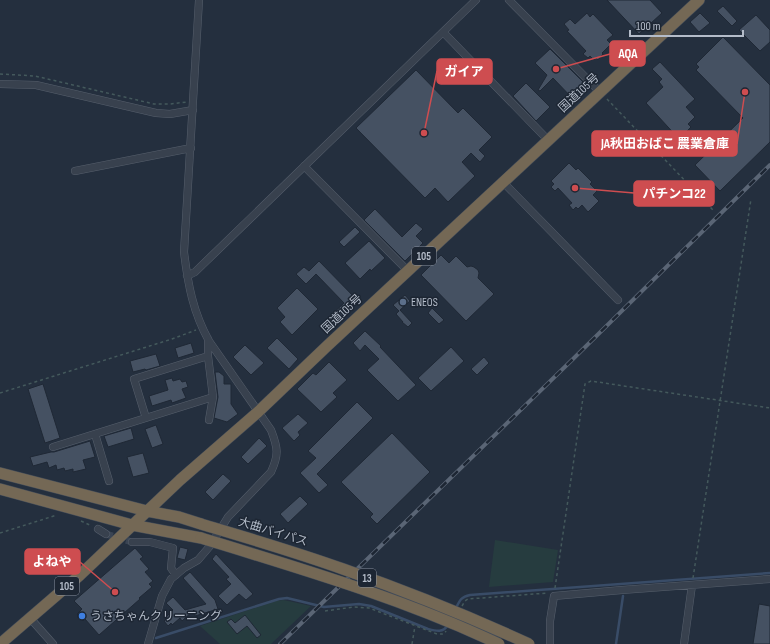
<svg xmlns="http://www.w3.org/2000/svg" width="770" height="644" font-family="'Sofia Sans Condensed','Noto Sans JP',sans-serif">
	<rect width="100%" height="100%" fill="#242f3e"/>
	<path fill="#263c3f" d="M495,540l63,10 -5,32 -64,5z
		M283,600l10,2 18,4 -40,38h-51l-20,-18 76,-25z"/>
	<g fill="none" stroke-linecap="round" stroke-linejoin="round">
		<path stroke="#394c67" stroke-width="2.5" d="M456,608c4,-8 5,-11 14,-13l300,-22
			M156,638l123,-39 8,-1 37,9 35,-3 12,2 57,23c8,2 15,4 20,-4
			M616,644l7,-48"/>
	</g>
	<path fill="#455162" stroke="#1f2835" d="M607,0h43l12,13 -23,21z
		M723,6l14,15 -5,5 -15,-15z
		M587,13l3,4 3,-3 20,21 -6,5 4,4 -9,9 1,1 -5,6 -2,-2 -2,2 -4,-4 -2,2 -5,-4 3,-3 -19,-20 2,-1 -5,-6 6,-5 5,5z
		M700,13l10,10 -11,9 -9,-10z
		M756,15l14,15v12l-10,9 -21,-21z
		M723,37l47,48v57l-50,49 -25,-26 48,-47 -47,-48 3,-3 -3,-3z
		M550,49l38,38 -14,13 -21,-22 -13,13 -2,-1 9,-15 -12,-12z
		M660,62l35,37 -9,8 9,10 -7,7 3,3 -12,12 -33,-36 17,-16 -4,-5 3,-3 -10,-10z
		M416,70l42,43 5,-5 29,29 -13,13 6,6 -5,6 -9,-9 -9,9 13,14 -27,26 -13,-14 -10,10 -69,-70z
		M526,83l24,24 -14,14 -23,-25z
		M569,163l7,7 2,-2 14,14 -2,2 7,7 -4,4 6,6 -11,11 -6,-7 -4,4 -2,-2 -3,3 -4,-5 3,-2 -14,-15 -3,3 -4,-4 3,-3 -3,-3z
		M375,209l27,28 14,-14 7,6 -7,7 7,7 -18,18 -41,-41z
		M355,227l5,5 -16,15 -5,-5z
		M369,241l16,17 -14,13 -1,-2 -10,10 -15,-16z
		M441,255l8,8 7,-7 11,11 4,-1 3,1 4,3 1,3 -1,5 16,16 -28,27 -45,-46z
		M319,261l39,40 -9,9 1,2 -16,16 -8,-8 18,-17 -28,-29 -10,10 -10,-10 8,-7 5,4z
		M297,288l21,21 -26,26 -12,-13 5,-5 -8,-9z
		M405,295l5,6 -10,9 12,13 -4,4 -6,-5h1l-7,-8 3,-3 -6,-6z
		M432,308l12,12 -5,4 -11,-11z
		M365,331l16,15 -1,1 36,38 -18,16 -31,-31 12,-11 -14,-14 -5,6 -7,-8z
		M277,338l21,21 -9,10 -22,-21z
		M191,343l3,10 -16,5 -3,-10z
		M245,345l19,18 -13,12 -18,-18z
		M451,347l13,14 -33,30 -13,-13z
		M156,354l4,12 -14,4 -1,-1 -12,3 -3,-11z
		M484,357l5,6 -12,12 -6,-6z
		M329,362l18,18 -14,13 4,4 -16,15 -24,-23 16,-16 3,2z
		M215,372h4l5,4v8h7v20l7,10 -11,8 -13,-4 4,-21z
		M172,378l1,3 7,-2 2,3 4,-1 2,6 -6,2 4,9 -14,5 -1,-3 -19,6 -3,-10 19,-6 -3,-10z
		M43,384l17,54 -15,5 -17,-54z
		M357,402l16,16 -56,56 11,11 -9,8 -19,-20 16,-15 -8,-7z
		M298,414l10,9 -10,9 2,3 -6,6 -12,-13z
		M156,425l7,19 -11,4 -7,-19z
		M131,428l3,11 -26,8 -4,-11z
		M392,433l38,39 -53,52 -7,-7 3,-3 -32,-32z
		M259,438l8,8 -19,18 -7,-7z
		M90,441l5,16 -12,3 3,9 -13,3v-3l-8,2 -1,-3 -7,2 -1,-5 -7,3 -2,-6 -14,4 -3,-9 21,-5h3z
		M143,453l6,20 -16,4 -6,-20z
		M223,474l8,7 -18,19 -8,-8z
		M300,496l8,8 -20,19 -8,-9z
		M180,547l8,2 -3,11 -8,-2z
		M135,548l8,9 -3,2 9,10 -4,3 8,9 -4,3 3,3 -13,11 1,1 -41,36 -14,-16 -2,2 -6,-7 5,-5 -8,-8z
		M216,554l37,40 -7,6 -7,-6 -12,11 -9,-9 13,-12 -5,-5 3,-2 -17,-18z
		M190,572l25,28 3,9 -23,7 -1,-6 -12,11 -2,-3 -8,7 -1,-2 -3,3 -4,-5 2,-2 -1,-1 8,-8 -7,-7 7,-6 12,13 21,-6 -23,-26z
		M759,604l11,2v38h-17z
		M245,615l16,20 -4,3 -10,-12 -10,8 -10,-12 4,-3 4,4z"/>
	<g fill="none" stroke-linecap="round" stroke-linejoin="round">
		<path stroke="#3a4453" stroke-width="7" stroke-dasharray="7 3.5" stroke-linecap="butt" d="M106,534l26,8"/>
		<g stroke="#565f6c" stroke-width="8">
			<path id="minor" d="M509,0l91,92
				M443,32l105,108
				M0,84l36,1 120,28 14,1 23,-4
				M304,166l104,105
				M75,171l116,-23
				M503,182l115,118
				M187,276l8,-4 281,-272
				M208,339v17l5,41 -4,23
				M146,418l-12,-39 74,-23
				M95,434l14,47
				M53,447l160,-50
				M98,529l8,5
				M132,542h18l23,6 -2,20 5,7
				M30,618l23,26
				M148,644l14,-48 9,-17 13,-11 14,-8 12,-14 18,-29 43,-45c8,-17 7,-24 0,-42l-62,-89c-16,-29 -21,-56 -25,-89l15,-252
				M550,644v-23l4,-25 68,-6 148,-11
				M684,644l8,-59"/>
		</g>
		<g stroke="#434c59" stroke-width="12">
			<path id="highway" d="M0,473l147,38 32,6 22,7
				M0,489l132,36 69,13
				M0,644l80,-69 100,-95 78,-68 68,-65 373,-347"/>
		</g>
		<path stroke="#44595c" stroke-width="1.5" stroke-dasharray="3 3" stroke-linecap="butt" d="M0,74l35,2 119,28h16l17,-2
			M607,99l106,111
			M0,393l172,-54 24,-9
			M81,521l11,5
			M0,533l57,-18
			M693,578l58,-379
			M555,588l30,-204 6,-3 179,27
			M462,606l3,-5 3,-2 80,-6
			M325,611l29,-4 15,1 68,26c4,0 7,1 9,-3
			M412,644l3,-18"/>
		<use href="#minor" stroke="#38414e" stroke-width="7"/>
		<use href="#highway" stroke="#746855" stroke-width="11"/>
		<g stroke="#5a6575" stroke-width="4">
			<path id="rail" d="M280,644l294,-286 196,-193"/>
		</g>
		<use href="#rail" stroke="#1d2633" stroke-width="2.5" stroke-dasharray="8" stroke-linecap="butt"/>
		<g stroke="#434c59" stroke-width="12" stroke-linecap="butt">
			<path id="highway-bridge" d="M201,524c47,14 95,28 142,45 63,22 125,47 186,75
				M201,538c101,31 203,61 298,106"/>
		</g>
		<use href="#highway-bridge" stroke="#746855" stroke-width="11"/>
	</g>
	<circle fill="#5c6f8a" stroke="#1d2633" stroke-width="1.5" cx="403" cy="302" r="4"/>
	<circle fill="#3f7fe0" stroke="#1d2633" stroke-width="1.5" cx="82" cy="616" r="4"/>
	<g text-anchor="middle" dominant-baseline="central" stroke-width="3" stroke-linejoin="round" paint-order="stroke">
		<g fill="#1d2633" stroke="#878f9c" stroke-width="1">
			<rect x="412" y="247" width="24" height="18" rx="3"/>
			<rect x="358" y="569" width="18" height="18" rx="3"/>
			<rect x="55" y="577" width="24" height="18" rx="3"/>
		</g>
		<g font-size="11" font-weight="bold" fill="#b4bcc9">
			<text x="424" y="256">105</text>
			<text x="367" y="578">13</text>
			<text x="67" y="586">105</text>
		</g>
		<g font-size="12" fill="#b4bcc9" stroke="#1d2633">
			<text transform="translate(579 93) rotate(-43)">国道105号</text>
			<text transform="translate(342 314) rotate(-43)">国道105号</text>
			<text transform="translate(273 532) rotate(17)">大曲バイパス</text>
		</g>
		<g font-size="12" fill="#b4bcc9" stroke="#1d2633" text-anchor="start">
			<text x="411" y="302">ENEOS</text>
			<text x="90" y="616">うさちゃんクリーニング</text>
		</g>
	</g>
	<path fill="none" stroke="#ce4d50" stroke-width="1.5" d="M556 69L610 54M424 133L437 71M745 92L737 144M575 188L634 193M115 592L80 562"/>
	<g fill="#ce4d50" stroke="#1d2633" stroke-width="1.5">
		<circle cx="556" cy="69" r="4"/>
		<circle cx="424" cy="133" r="4"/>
		<circle cx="745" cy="92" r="4"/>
		<circle cx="575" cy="188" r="4"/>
		<circle cx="115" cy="592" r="4"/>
	</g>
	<g fill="#ce4d50" stroke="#ce4d50" stroke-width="1.5">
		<rect x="610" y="41" width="35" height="25" rx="4"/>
		<rect x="437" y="59" width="55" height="25" rx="4"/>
		<rect x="592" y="131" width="145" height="25" rx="4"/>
		<rect x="634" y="181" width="80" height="25" rx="4"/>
		<rect x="25" y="549" width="55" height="25" rx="4"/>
	</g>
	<g font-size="13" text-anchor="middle" font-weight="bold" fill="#fff">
		<text x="628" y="58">AQA</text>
		<text x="464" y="76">ガイア</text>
		<text x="665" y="148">JA秋田おばこ 農業倉庫</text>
		<text x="674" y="198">パチンコ22</text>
		<text x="52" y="566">よねや</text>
	</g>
	<path d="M630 30v6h113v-6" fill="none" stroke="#b4bcc9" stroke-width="2"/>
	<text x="636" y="30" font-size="12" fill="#b4bcc9" stroke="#1d2633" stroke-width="3" paint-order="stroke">100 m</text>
</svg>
